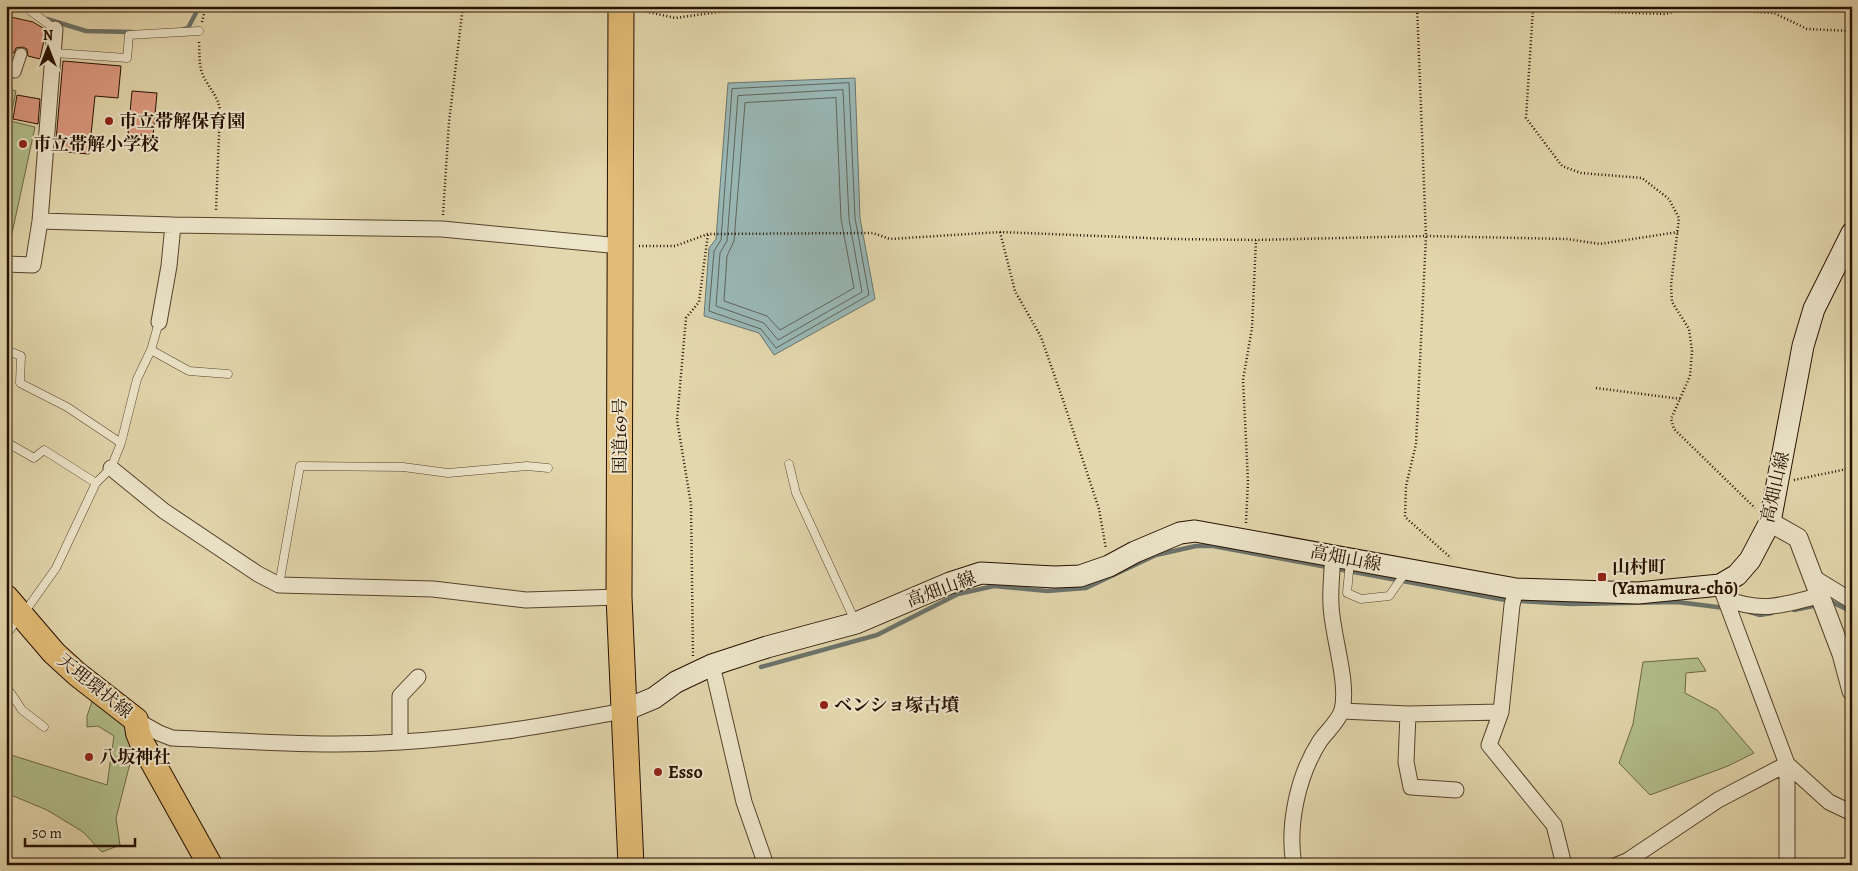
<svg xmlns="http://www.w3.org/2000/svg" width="1858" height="871" font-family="Alegreya,'Noto Serif JP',serif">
	<rect width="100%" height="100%" fill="#e3d7ad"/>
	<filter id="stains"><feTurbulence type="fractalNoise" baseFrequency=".004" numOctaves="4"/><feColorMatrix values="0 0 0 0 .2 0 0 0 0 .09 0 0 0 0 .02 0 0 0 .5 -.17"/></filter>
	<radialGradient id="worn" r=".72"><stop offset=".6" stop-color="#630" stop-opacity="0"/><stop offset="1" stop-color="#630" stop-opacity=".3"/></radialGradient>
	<path fill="#b2bf8b" stroke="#6c6846" d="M6,88l10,3 -6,30 25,6 -24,111 -5,-1z
		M1698,658l8,13 -20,2 -1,20 32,17 37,43 -26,13 -78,29 -31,-32 14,-39 10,-62z
		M94,696l31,23 9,29 -18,70 4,27 -18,7 -19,-20 -36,-22 -41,-17v-24l5,-14 96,30 7,-49 -16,-10 -11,1v-11z"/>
	<path fill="#99b7b5" stroke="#6b746d" d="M855,78l5,140 15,81 -101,56 -15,-22 -55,-17 5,-68 7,-9 12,-156z"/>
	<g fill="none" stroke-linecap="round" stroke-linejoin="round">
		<path stroke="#60645a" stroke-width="1" d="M849,83l6,135 14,77 -93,53 -15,-19 -52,-18 5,-60 7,-11 11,-151z
			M843,90l6,129 13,73 -84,48 -14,-17 -48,-17 4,-53 7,-12 11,-145z
			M836,98l5,121 13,69 -74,42 -13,-14 -43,-15 3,-45 7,-15 11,-138z"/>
		<path stroke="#6b746d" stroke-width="4.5" d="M47,19l39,12 46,1
			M184,29l4,-1 9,-17
			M1828,602h4l20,10
			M1794,610l24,-5
			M1750,612l10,3 12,-2
			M761,667l116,-32 81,-41 36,-8 53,5 39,-3 70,-33 40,-9h17l292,54 66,4 106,-2 48,6"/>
	</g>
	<path fill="#de9980" stroke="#261000" d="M6,16l27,6 13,8 -6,29 -12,-3 -1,-7 -4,-2 -7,1 -2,5 -8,-2z
		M63,61l58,5 -3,32 -23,-2 -6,58 -34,-3z
		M132,91l25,2 -4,43 -25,-2z
		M17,95l23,4 -2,25 -25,-5z"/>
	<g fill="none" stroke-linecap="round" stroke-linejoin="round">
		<g stroke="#55422b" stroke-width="9">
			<path id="service" d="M24,6l31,23
				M55,53l72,5 2,-23 70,-4
				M159,322l-8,28 38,21 39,3
				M6,350l15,6 -1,27 47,24 54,36 -10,25 -15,15 -40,85 -32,45
				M6,442l28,16 10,-8 52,33
				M121,443l16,-64 14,-29
				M789,464l7,29 60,130
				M1350,561l-3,32 14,6 28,-3 17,-24
				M279,585l21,-119 103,1 45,6 79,-7 21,2
				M6,636l12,-19
				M6,686l16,24 22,17"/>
		</g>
		<g stroke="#55422b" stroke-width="13">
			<path id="pedestrian" d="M15,72l6,-18"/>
		</g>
		<g stroke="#55422b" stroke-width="17">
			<path id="minor" d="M40,221l133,4 269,4 178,17
				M6,264l27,1 7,-44 15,-192
				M159,322l10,-56 4,-41
				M111,468l53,43 94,63 21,11 154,4 93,11 93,-3
				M1811,576l41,25
				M1720,585l67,179 42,38 23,11
				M1516,589l-4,16 -11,107 -12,33 65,80 10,40
				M1727,599c35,14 56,6 91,-3
				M712,665l32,137 22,63
				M1342,711l66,3 93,-2
				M1408,714l-2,48 5,25 45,3
				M136,720l23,13 13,5c76,3 152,9 228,4 75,-4 149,-17 223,-31
				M400,742v-46l18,-19
				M1294,865c-7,-40 4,-90 26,-124 6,-9 19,-20 22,-31 7,-28 -10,-75 -11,-105 -1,-16 1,-33 2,-50
				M1617,865l10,-4 91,-61 69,-36v101"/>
		</g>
		<g stroke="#55422b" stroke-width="21">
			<path id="tertiary" d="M1770,522l28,16 44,116 10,37"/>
		</g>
		<g stroke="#261000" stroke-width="23">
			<path id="secondary" d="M623,711l31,-13 22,-16 36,-17 55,-18 89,-24 94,-40 31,-10 74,4 25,-1 29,-10 26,-14 45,-19 15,-2 321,58 122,4 82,-8 17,-10 13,-15 20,-38 33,-176 11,-37 38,-76"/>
		</g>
		<g stroke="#261000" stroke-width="26">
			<path id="primary" d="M6,597l48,56 23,21 59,46 2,13 4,10 68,122"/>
		</g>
		<g stroke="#261000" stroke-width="27">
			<path id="trunk" d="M621,6l-2,591 12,268"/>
		</g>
		<path stroke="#261000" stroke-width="2.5" stroke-dasharray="1 2.5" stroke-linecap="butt" d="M893,6h43
			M1417,6l9,230 -10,208 -10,42 -1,31 46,41
			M1528,6l5,3 132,5 25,-6 84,5 33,16 45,2
			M1533,9l-7,109 36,48 19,7 61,5 27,21 10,19 -8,67 1,17 17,27 3,22 -2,25 -19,43 3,10 81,79
			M639,10l36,8 88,-12
			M202,22l4,-16
			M199,42c1,14 -1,27 7,39 6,11 12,16 14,29l-4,100
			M443,215l6,-93 14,-116
			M1000,232l15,59 26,46 21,60 37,112 7,40
			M639,246h36l33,-12 165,-1 17,6 110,-7 172,7 84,1 170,-4 141,3 33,5 78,-12
			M1596,388l85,11
			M1794,480l58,-12
			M1246,523l2,-42 -5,-101 9,-52 4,-88
			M693,656l-2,-152 -14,-84 9,-102 13,-16 9,-68"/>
		<use href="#service" stroke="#ede5ca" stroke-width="8"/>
		<use href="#pedestrian" stroke="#ede5ca" stroke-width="11"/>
		<use href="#minor" stroke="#ede5ca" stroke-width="15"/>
		<use href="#tertiary" stroke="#ede5ca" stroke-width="19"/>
		<use href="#secondary" stroke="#ede5ca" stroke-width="21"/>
		<use href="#primary" stroke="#e2bc76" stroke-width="24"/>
		<use href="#trunk" stroke="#e2bc76" stroke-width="25"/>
	</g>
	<g fill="#8f2418" stroke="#ede5ca" stroke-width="2">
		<circle cx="109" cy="121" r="5"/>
		<circle cx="23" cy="144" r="5"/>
		<rect x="1597" y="572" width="10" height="10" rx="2.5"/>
		<circle cx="824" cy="705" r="5"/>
		<circle cx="89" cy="757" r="5"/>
		<circle cx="658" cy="772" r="5"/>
	</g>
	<g text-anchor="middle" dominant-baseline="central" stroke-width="4" stroke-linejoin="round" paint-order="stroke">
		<g font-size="18" font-weight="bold" fill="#261000" stroke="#ede5ca" text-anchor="start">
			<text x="119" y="121">市立帯解保育園</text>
			<text x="33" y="144">市立帯解小学校</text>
			<text x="1612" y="567">山村町<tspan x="1612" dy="21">(Yamamura-chō)</tspan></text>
			<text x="834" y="705">ベンショ塚古墳</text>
			<text x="99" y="757">八坂神社</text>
			<text x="668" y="772">Esso</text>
		</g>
		<g font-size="18" fill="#261000" stroke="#ede5ca">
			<text transform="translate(620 436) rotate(-90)">国道169号</text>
			<text transform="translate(1775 487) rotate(-77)">高畑山線</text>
			<text transform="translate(1346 558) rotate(11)">高畑山線</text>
			<text transform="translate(941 589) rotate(-20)">高畑山線</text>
			<text transform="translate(95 686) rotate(39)">天理環状線</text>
		</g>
	</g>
	<rect width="1858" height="871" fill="none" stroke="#e3d7ad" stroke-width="25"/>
	<rect x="8" y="8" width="1843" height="856" fill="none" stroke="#261000" stroke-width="2.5"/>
	<rect x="12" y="12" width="1833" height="846" fill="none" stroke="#261000"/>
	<g transform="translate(48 48)" stroke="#ede5ca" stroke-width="4" paint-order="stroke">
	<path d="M0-4L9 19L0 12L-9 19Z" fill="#261000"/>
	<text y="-8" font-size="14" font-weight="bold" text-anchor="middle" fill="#261000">N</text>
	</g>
	<path d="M25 838v8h110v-8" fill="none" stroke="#261000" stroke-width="2.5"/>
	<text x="32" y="838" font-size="15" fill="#261000" stroke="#ede5ca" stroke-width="4" paint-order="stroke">50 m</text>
	<rect width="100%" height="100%" filter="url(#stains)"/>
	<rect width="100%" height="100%" fill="url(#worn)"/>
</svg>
